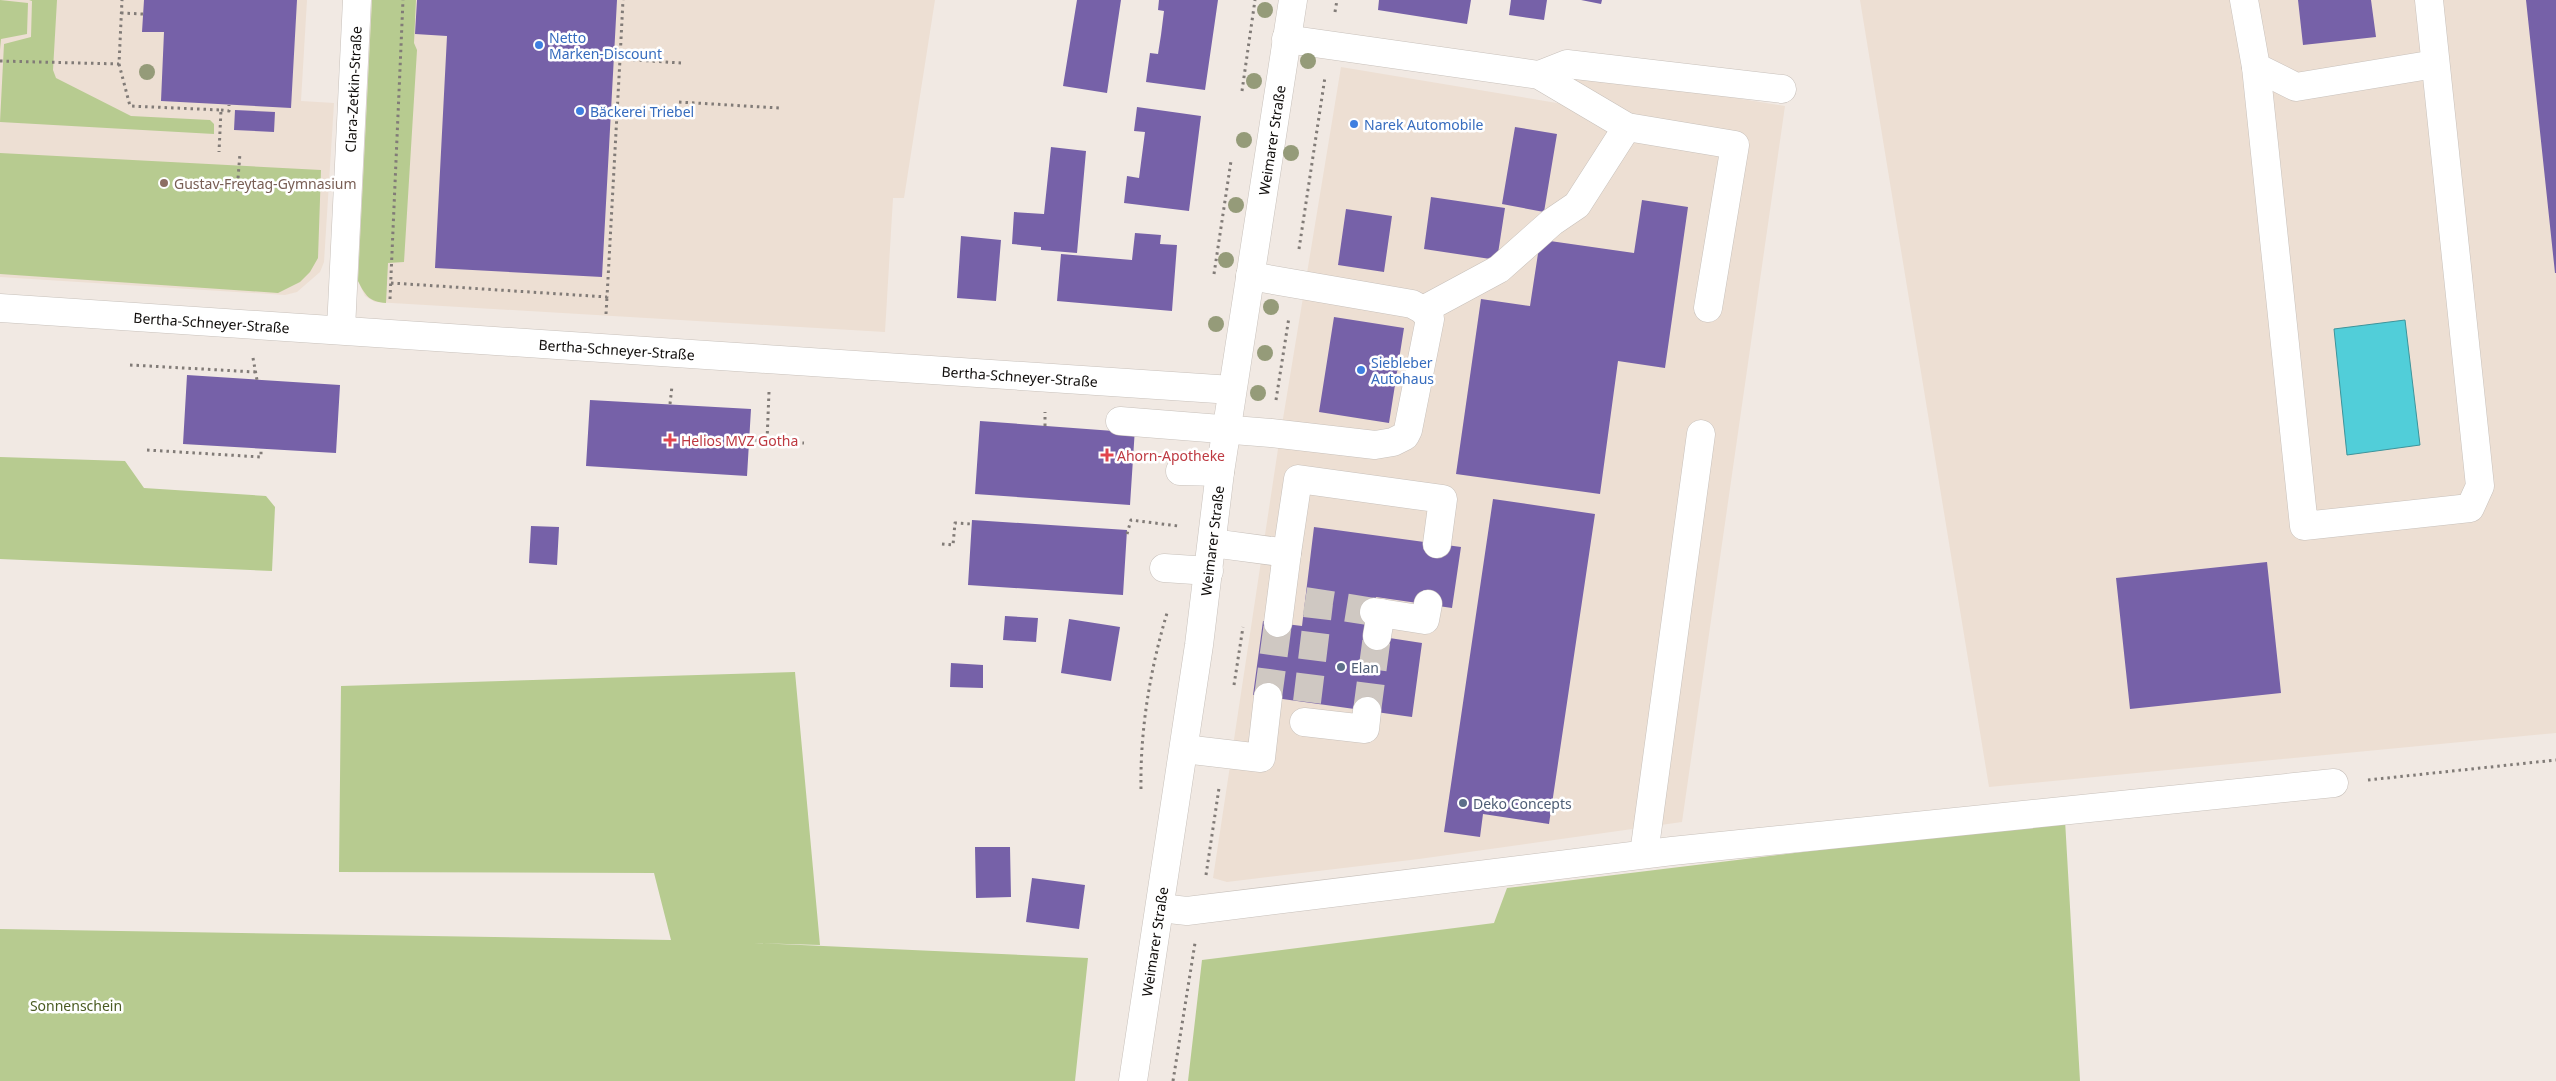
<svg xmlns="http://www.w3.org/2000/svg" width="2556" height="1081" font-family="'Noto Sans',sans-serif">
	<rect width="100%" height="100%" fill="#f1e9e3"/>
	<path fill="#eddfd3" d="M0,0h307l-6,101 33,2 -10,159 -4,10 -23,20 -12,3 -285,-18z
		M372,0h563l-31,198h-11l-8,134 -510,-30 -10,-6 -7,-15z
		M1860,0h696v733l-567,54z
		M1341,67l222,37 7,-33 215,35 -103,716 -263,37 -192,23 -14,-4 65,-429z"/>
	<path fill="#b7cb90" d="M0,0l28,3 -1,31 -26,5 -1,11z
		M29,0h28l-4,70 3,8 75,38 79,4 4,4v10l-214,-12 4,-78 27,-7 1,-36z
		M372,0h44l-2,43 3,7 -13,212 -16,1 -2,40c-17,-1 -21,-8 -28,-22z
		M0,153l321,17 -3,88 -8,14 -10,10 -22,11 -278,-19z
		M0,457l125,4 19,27 122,8 9,11 -3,64 -272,-12z
		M795,672l25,273 -66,-2 334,15 -13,123h-1075v-152l671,11 -17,-67 -315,-1 2,-186z
		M2065,820l15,261h-892l14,-121 292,-37 13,-35z"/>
	<path fill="#51ced9" stroke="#3d949b" d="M2405,320l15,125 -73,10 -13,-126z"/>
	<path fill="#7661a8" d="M144,0h153l-6,108 -130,-7 3,-69h-22z
		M417,0h200l-15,277 -167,-9 12,-232 -32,-2z
		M1077,0h44l-14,93 -44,-7z
		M1159,0h59l-13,90 -59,-8 4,-29 8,1 3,-19 3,-24 -6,-1z
		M1379,0h92l-4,24 -89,-14z
		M1511,0h36l-3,20 -35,-5z
		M1581,0h21l-1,4z
		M2298,0h73l5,37 -73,8z
		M2526,0h30v273h-1z
		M1137,107l64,9 -12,95 -65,-8 3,-27 12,2 6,-46 -11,-1z
		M235,110l40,2 -1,20 -40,-2z
		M1515,127l42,7 -13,78 -42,-8z
		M1051,147l35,4 -9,102 -36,-3v-3l-29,-3 2,-32 30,2z
		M1431,197l74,11 -8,52 -73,-11z
		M1642,200l46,7 -23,161 -47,-7 -18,133 -144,-20 25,-175 49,7 9,-59 11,-6 84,12z
		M1346,209l46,7 -8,56 -46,-7z
		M1135,233l26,2 -1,9 17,1 -5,66 -115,-10 4,-47 71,6z
		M961,236l40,4 -5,61 -39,-3z
		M1334,317l70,11 -15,95 -70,-11z
		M187,375l153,10 -4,68 -153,-9z
		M590,400l161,9 -4,67 -161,-10z
		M980,421l147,11 8,-4 -5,77 -155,-11z
		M1493,499l102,15 -46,310 -66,-10 -3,23 -36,-5z
		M972,520l155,10 -4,65 -155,-10z
		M531,526l28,1 -2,38 -28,-2z
		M1314,527l147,20 -9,61 -76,-11 -6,38 52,8 -10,74 -159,-22 10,-74 39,5z
		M2267,562l14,131 -151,16 -14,-131z
		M1005,616l33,2 -2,24 -33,-2z
		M1069,619l51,8 -9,54 -50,-8z
		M951,663l32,2v23l-33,-1z
		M975,847h35l1,50 -35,1z
		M1032,878l53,7 -6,44 -53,-7z"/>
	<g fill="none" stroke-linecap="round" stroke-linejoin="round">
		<path stroke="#cfc8c2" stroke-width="28" stroke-dasharray="28 14" stroke-linecap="butt" d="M1305,601l69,11
			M1268,697l10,-74
			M1307,702l12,-99
			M1367,711l10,-75"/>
		<g stroke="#c8c1bb" stroke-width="29">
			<g id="minor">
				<path d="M2244,0l12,67 40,20 139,-23"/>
				<path d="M1286,39l253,36 88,52 108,18 -27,163"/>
				<path d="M2256,67l48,459 166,-18 10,-22 -51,-486"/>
				<path d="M1539,75l28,-11 215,25"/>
				<path id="s1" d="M0,308l1232,82"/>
				<path d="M1423,310l76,-41 53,-47 25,-17 50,-78"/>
				<path id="s2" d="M341,329l16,-329"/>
				<path d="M1120,421l151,12 104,12 18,-3 12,-6 3,-6 22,-111 -7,-9 -11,-6 -162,-28"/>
				<path d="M1180,471l40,1"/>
				<path d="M1212,543l75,10 -9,70"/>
				<path d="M1287,553l11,-74 145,20 -6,45"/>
				<path d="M1164,568l45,3"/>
				<path d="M1374,612l51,8 3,-16"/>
				<path d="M1377,636l4,-23"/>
				<path d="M1304,722l61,7 2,-18"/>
				<path d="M1184,749l77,9 7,-61"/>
				<path d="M1644,854l57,-420"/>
				<path d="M1160,908l27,3 485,-60 662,-68"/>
				<path id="s3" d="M1133,1081l66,-436 21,-173 73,-472"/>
			</g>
		</g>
		<path stroke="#817b77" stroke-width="3" stroke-dasharray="2.5 4" stroke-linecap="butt" d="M1335,12l2,-12
			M121,13l22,1
			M614,59h6l3,-59
			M0,61l119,3 3,-64
			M119,64l11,42 91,4 -2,42
			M1242,91l13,-91
			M679,102l100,6
			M221,110l8,1v-6
			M237,191l3,-38
			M1299,249l26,-172
			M1214,274l17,-113
			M391,283l216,14 13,-238 61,4
			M390,299l13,-299
			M606,314l1,-17
			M253,358l4,22
			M130,365l126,7
			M769,392l-2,49 37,2
			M1276,400l13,-83
			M670,404l2,-18
			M1045,426v-14
			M749,440l18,1
			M147,450l114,7v-8
			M1127,534l4,-14 47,6
			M942,544l11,1 2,-22 17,1
			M1234,685l9,-58
			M2368,780l188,-20
			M1141,789c-1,-59 9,-119 26,-176
			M1206,875l13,-87
			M1173,1081l22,-138"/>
		<use href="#minor" stroke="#fff" stroke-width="28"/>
	</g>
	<g fill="#959b79">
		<circle cx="1265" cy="10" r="8"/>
		<circle cx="1308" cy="61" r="8"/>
		<circle cx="147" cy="72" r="8"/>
		<circle cx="1254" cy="81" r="8"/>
		<circle cx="1244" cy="140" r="8"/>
		<circle cx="1291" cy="153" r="8"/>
		<circle cx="1236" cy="205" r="8"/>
		<circle cx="1226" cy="260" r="8"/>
		<circle cx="1271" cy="307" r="8"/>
		<circle cx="1216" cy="324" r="8"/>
		<circle cx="1265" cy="353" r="8"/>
		<circle cx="1258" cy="393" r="8"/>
	</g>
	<g fill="#3f7fe0" stroke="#fff" stroke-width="2">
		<circle cx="539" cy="45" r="5"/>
		<circle cx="580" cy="111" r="5"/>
		<circle cx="1354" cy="124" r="5"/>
		<circle cx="1361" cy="370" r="5"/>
	</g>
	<circle fill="#8d6e63" stroke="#fff" stroke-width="2" cx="164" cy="183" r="5"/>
	<g fill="#e0444e" stroke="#fff" stroke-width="2">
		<path d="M667.5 432.5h5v5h5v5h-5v5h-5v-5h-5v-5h5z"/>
		<path d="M1104.5 447.5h5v5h5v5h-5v5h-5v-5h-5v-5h5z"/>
	</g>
	<g fill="#5c6f8a" stroke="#fff" stroke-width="2">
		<circle cx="1341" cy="667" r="5"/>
		<circle cx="1463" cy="803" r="5"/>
	</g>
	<g text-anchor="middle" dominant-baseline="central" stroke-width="5" stroke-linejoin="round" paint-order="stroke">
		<g font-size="14" fill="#366cbe" stroke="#fff" text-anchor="start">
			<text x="549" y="37">Netto<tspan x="549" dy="16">Marken-Discount</tspan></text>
			<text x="590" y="111">Bäckerei Triebel</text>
			<text x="1364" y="124">Narek Automobile</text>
			<text x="1371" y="362">Siebleber<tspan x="1371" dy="16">Autohaus</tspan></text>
		</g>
		<g font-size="14" fill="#0f0c0a" stroke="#fff">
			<text stroke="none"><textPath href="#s2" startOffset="240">Clara-Zetkin-Straße</textPath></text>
			<text stroke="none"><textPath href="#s3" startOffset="951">Weimarer Straße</textPath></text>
			<text stroke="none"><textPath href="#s1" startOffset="212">Bertha-Schneyer-Straße</textPath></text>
			<text stroke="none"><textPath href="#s1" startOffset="618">Bertha-Schneyer-Straße</textPath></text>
			<text stroke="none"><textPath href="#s1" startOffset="1022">Bertha-Schneyer-Straße</textPath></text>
			<text stroke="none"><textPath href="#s3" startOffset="546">Weimarer Straße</textPath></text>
			<text stroke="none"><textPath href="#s3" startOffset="141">Weimarer Straße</textPath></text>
		</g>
		<g font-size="14" fill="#785e54" stroke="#fff" text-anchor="start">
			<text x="174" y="183">Gustav-Freytag-Gymnasium</text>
		</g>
		<g font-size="14" fill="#be3a42" stroke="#fff" text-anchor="start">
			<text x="681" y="440">Helios MVZ Gotha</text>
			<text x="1117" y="455">Ahorn-Apotheke</text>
		</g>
		<g font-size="14" fill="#4e5e75" stroke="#fff" text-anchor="start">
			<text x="1351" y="667">Elan</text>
			<text x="1473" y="803">Deko Concepts</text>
		</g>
		<g font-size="14" fill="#4a5b22" stroke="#fff">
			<text x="76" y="1005">Sonnenschein</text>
		</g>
	</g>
</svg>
